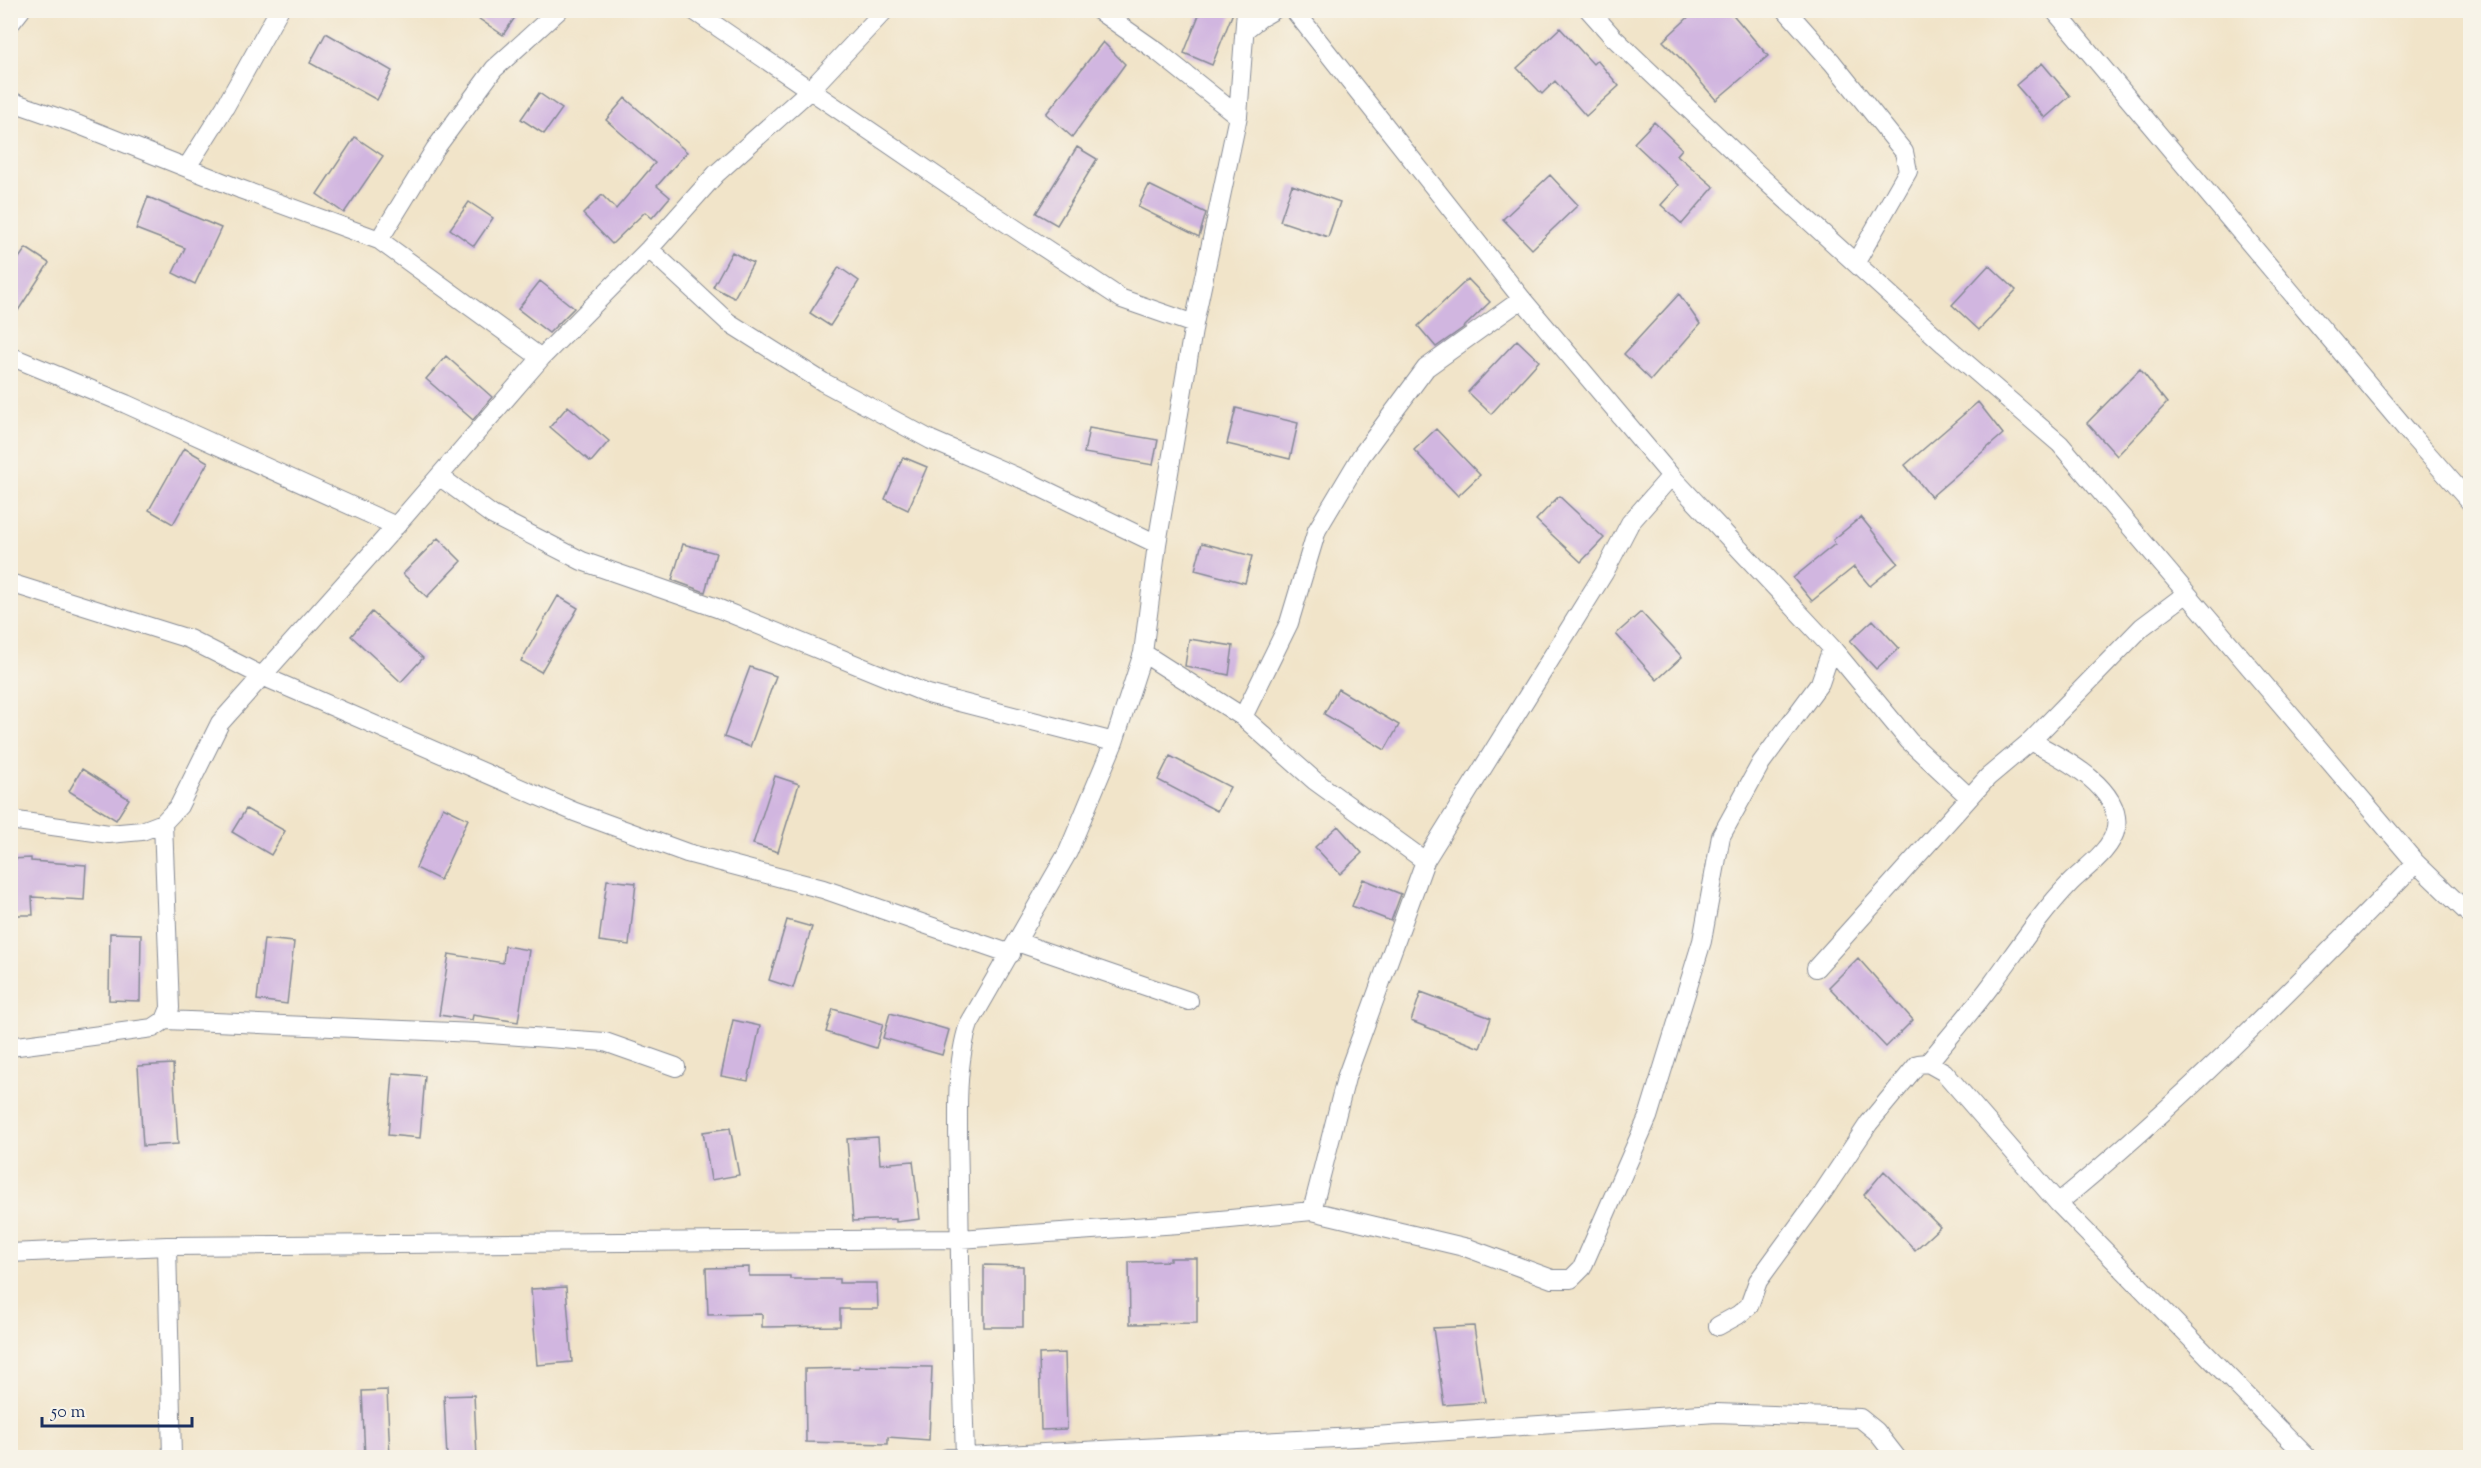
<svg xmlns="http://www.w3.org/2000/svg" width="2481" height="1468" font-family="'Sorts Mill Goudy',serif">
	<rect width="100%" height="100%" fill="#f7f3e8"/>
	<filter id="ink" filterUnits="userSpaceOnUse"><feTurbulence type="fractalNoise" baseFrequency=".0167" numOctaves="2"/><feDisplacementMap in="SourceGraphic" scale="12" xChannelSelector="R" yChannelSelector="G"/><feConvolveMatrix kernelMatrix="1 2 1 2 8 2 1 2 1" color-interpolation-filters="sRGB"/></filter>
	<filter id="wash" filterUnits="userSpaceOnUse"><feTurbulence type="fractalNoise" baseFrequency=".008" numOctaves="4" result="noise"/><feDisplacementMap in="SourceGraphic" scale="24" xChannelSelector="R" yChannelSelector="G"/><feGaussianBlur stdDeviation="1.35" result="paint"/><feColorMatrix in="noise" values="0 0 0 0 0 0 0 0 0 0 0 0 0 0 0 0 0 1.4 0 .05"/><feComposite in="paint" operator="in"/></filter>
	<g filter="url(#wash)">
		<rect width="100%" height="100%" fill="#f1e4c9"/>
		<g id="blocks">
			<path fill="#d1b6e0" d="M466,10h54l-17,25z
				M1201,10h33l-22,55 -28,-12z
				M1696,10h33l39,46 -52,44 -35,-41 -18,-18z
				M1560,28l33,36 4,-4 22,26 -33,30 -31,-35 -13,13 -25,-26z
				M326,33l66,38 -15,29 -67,-37z
				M1103,42l22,22 -53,73 -26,-23z
				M2042,63l28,33 -25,22 -29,-33z
				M539,93l23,16 -18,25 -23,-15z
				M625,98l62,54 -30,34 13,11 -18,21 -7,-6 -33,32 -29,-30 19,-19 14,14 39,-46 -49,-43z
				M1654,122l28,27 -5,6 37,32 -32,37 -21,-19 18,-20 -45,-42z
				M355,137l28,19 -39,57 -27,-19z
				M1077,147l20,12 -40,66 -21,-12z
				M1550,175l28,30 -46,44 -29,-30z
				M1149,185l57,28 -7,24 -61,-30z
				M1292,185l48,17 -12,35 -48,-16z
				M148,197l73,31 -26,56 -22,-11 12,-25 -49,-19z
				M469,202l24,16 -19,28 -24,-17z
				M26,248l23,15 -39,60v-52z
				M732,252l21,11 -19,35 -21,-11z
				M1989,265l27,25 -37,40 -27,-25z
				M839,267l20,14 -29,45 -20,-13z
				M1468,279l22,23 -27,26 -27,19 -18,-21z
				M540,281l34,27 -25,25 -31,-24z
				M1679,294l21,30 -49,56 -27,-26z
				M1517,340l22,21 -48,53 -23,-22z
				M446,356l46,41 -19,23 -47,-41z
				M2140,369l27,34 -50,53 -30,-33z
				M1978,402l25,32 -72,63 -26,-32z
				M568,406l41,35 -18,21 -41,-35z
				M1236,408l62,15 -8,36 -63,-15z
				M1089,428l69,12 -5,25 -69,-12z
				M1436,429l44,46 -22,21 -44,-46z
				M184,448l24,14 -35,62 -24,-14z
				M903,457l24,10 -19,43 -23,-11z
				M1559,496l45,42 -23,24 -45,-42z
				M1861,517l37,46 -28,23 -16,-19 -42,34 -19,-23 42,-34 -2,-4z
				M438,538l23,23 -34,36 -24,-23z
				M1202,543l50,13 -7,27 -50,-13z
				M683,544l33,9 -11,39 -33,-12z
				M558,596l20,12 -37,64 -20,-11z
				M372,612l51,46 -22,24 -50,-46z
				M1641,612l41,45 -25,23 -41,-46z
				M1873,620l26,28 -23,21 -26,-28z
				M1189,639l44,7 -4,29 -44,-9z
				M750,667l26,9 -26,71 -26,-10z
				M1338,689l61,36 -14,25 -61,-36z
				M1170,756l60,31 -13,24 -59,-31z
				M82,769l47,30 -13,21 -47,-29z
				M775,776l24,8 -21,68 -25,-8z
				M443,807l25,12 -28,61 -24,-12z
				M246,809l39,22 -14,24 -39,-23z
				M1338,826l24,27 -22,21 -25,-27z
				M31,858v3l55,4 -2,35 -52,-3 1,18h-23v-56z
				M1363,879l38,15 -10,27 -39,-15z
				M607,880l29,3 -7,62 -30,-4z
				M787,920l25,7 -19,61 -24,-8z
				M110,933l31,1 -1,67 -31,-1z
				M264,939l30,3 -7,62 -30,-4z
				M505,946l24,4 -11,72 -45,-7 -1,5 -33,-5 10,-61 54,9z
				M1858,958l55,62 -27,27 -57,-60z
				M1421,992l70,26 -11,30 -69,-27z
				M833,1009l50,15 -7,24 -50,-16z
				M890,1013l59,17 -7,25 -59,-17z
				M733,1020l27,6 -12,55 -27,-5z
				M173,1064l5,80 -35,2 -5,-80z
				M393,1073l32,3 -5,62 -32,-3z
				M730,1128l9,47 -28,5 -8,-48z
				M878,1137l2,27 33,-3 7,58 -24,3v-3l-43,2 -6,-82z
				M1884,1171l56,56 -25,23 -51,-55z
				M1170,1258h27v65l-67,1 -1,-62 41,-1z
				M984,1265l39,1v61h-39z
				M749,1267v9h41v3h49v4h38l1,26h-38v17l-78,1v-13l-54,1 -2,-47z
				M566,1287l6,75 -35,3 -6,-76z
				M1474,1326l11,76 -41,3 -11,-77z
				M1065,1353l2,76 -26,1 -2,-76z
				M859,1366l73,1 -3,73 -41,-3v7l-82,-2 -1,-73 54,-1z
				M387,1390l3,67 -25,1 -3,-67z
				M474,1395l3,63h-30l-3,-62z"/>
		</g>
	</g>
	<g filter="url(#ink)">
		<use href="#blocks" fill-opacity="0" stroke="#868a94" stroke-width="1.5"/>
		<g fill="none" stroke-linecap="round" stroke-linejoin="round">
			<g stroke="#868a94" stroke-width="20">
				<path id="street" d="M693,10l268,183 161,106 72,25
					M1098,10l60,42 80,64
					M1294,10l228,289 149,177 161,172 77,93 60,56
					M1589,10l24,27 136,129 195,178 116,100 356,419 54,52
					M1786,10l46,52 72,90 4,19 -52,91
					M2054,10l357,425 59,67
					M10,24l11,-14
					M1245,30l15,-12 14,-8
					M10,101l69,24 161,64 139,51 162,118
					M187,167l38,-60 54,-97
					M379,240l56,-91 59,-80 65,-59
					M649,249l79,73 95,60 108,58 100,43 126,61
					M10,356l116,48 270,122
					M439,476l53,39 90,46 135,47 211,86 186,48
					M10,583l179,56 71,36 315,137 112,41 136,36 188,65
					M1143,653l100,64 72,64 110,80
					M1243,717l46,-94 28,-93 44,-74 65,-88 96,-69
					M10,820l99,14 33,-3 21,-8 16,-17 41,-83 176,-197 145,-168 108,-109 67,-75 95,-85 74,-79
					M1017,942l172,59
					M1816,968l172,-191 43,-36 111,-114 44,-33
					M165,1020l311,13 129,9 71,25
					M10,1047l143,-19 12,-8 5,-12 -7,-185
					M1928,1063c21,-26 44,-52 64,-79 25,-34 48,-70 78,-101 15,-15 42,-33 46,-55 6,-41 -56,-71 -85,-87
					M2058,1203c128,-104 243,-223 358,-340
					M1312,1211l34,-133 79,-217 179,-288 26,-50 41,-47
					M10,1253l157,-7
					M1718,1326l20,-11 11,-9 9,-25 65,-89 46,-69 49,-59 10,-1 16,9 114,131 250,255
					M172,1458l-5,-212 793,-7 219,-15 133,-13 156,37 84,31h19l11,-11 66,-151 54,-176 19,-105 40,-73 59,-80 12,-35
					M947,1458l428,-22 341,-23 144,5 16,13 21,27
					M965,1458c-3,-90 -5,-180 -6,-270 0,-50 -6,-117 10,-164l99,-172 46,-110 29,-89 14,-109 37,-220 44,-208 8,-106"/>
			</g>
			<use href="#street" stroke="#fff" stroke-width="18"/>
		</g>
	</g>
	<rect width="2481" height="1468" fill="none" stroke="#f7f3e8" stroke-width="36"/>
	<path d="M42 1417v9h150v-9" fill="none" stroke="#1b2f5e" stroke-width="3"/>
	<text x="51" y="1417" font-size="18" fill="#1b2f5e" stroke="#f7f3e8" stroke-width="4.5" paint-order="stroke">50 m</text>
</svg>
